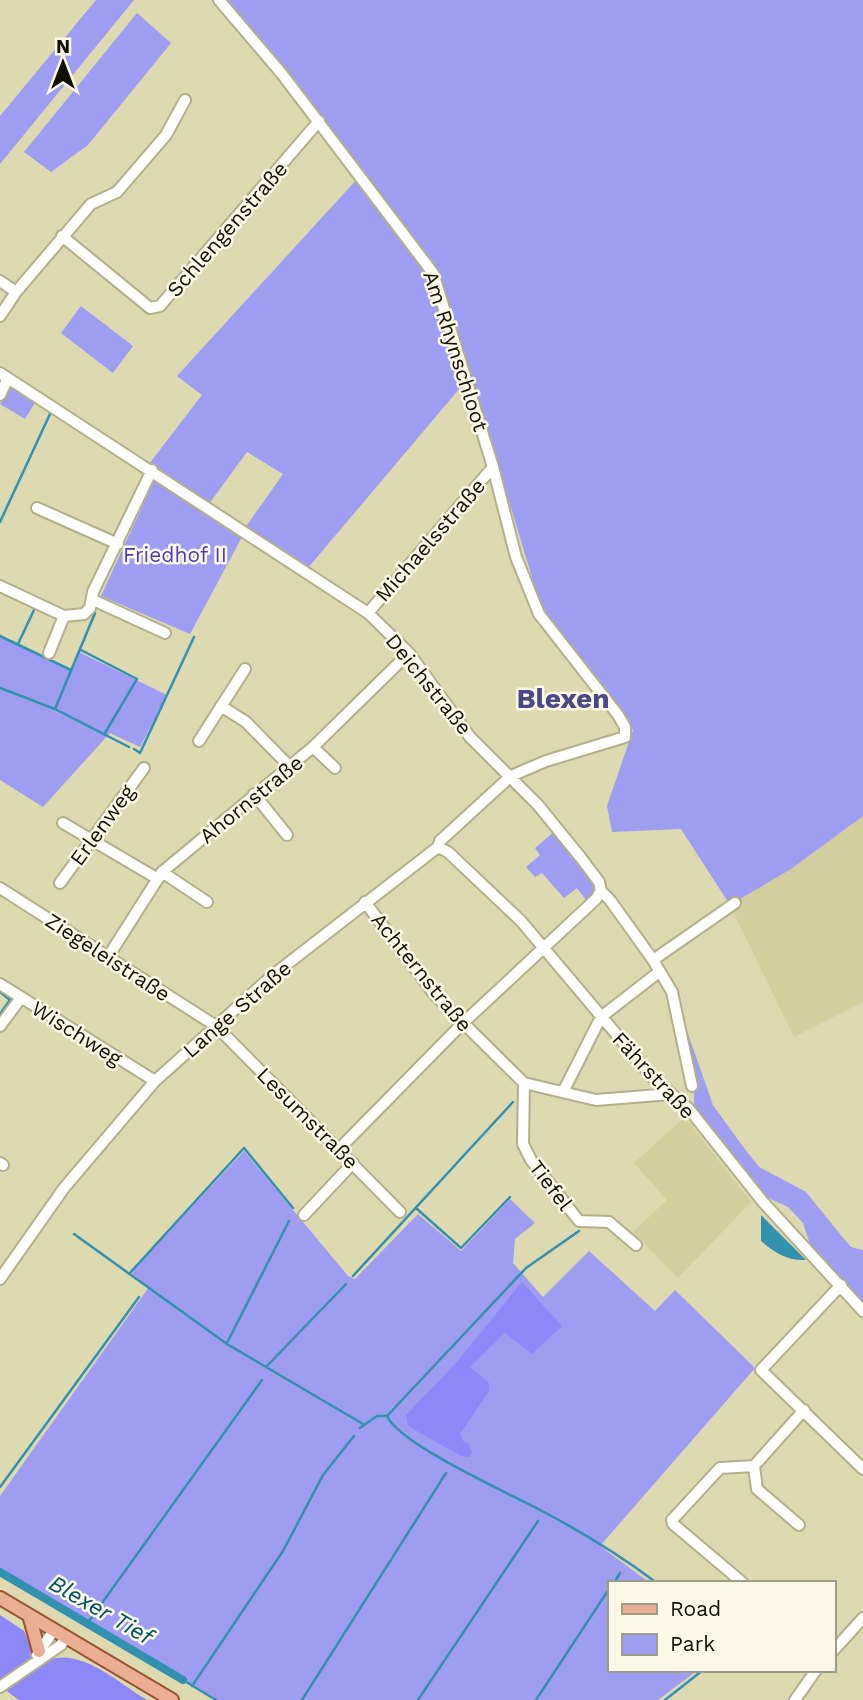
<svg xmlns="http://www.w3.org/2000/svg" width="863" height="1700" font-family="'Work Sans',sans-serif">
	<rect width="100%" height="100%" fill="#ddd9b1"/>
	<path fill="#d2ce9e" d="M863,816v186l-69,35 -64,-132 61,-36z
		M685,1117l66,85 -73,76 -45,-46 34,-32 -33,-37z"/>
	<path fill="#9e9df1" d="M96,0h38l-134,164v-48z
		M217,0h646v816l-72,53 -61,36 -49,-76 -69,3 -5,-26 26,-76 -93,-126 -69,-229 -164,194 -62,-41 38,-54 -36,-22 -38,52 -60,-40 53,-69 -25,-19 182,-199z
		M137,13l34,30 -83,102 -37,27 -27,-20z
		M81,306l52,40 -20,27 -52,-40z
		M11,387l25,14 -11,18 -25,-15z
		M154,481l88,56 -52,97 -89,-38z
		M0,636l71,34 8,-18 88,43 -27,52 -30,-14 -67,74 -43,-27z
		M555,831l38,52 1,10 -8,7 -9,-12 -13,10 -22,-25 -7,4 -9,-10 14,-12 -5,-7z
		M679,1008l34,97 28,39 18,23 47,25 38,47 7,8 12,3v53l-53,-59 -7,-21 -15,-16 -24,-11 -70,-88v-20z
		M244,1151l104,125 7,3 63,-65 43,37 49,-52 25,24 -20,16 -2,24 30,34 46,-46 66,60 20,-21 80,78 -155,178 50,37h-41v87h89l-40,30h-440l-218,-130v-74l149,-209 -17,-13 4,-7z"/>
	<path fill="#8d87f8" d="M522,1282l40,44 -30,28 -27,-21 -35,34 19,16v8l-29,43 3,7 6,3 3,9 -3,4 -8,-1 -53,-30 -2,-11 50,-52z
		M0,1615l24,16 6,14 15,16c35,-15 72,21 102,39h-128l-19,-14z"/>
	<path fill="#3391b0" d="M761,1215l45,45c-19,1 -31,-7 -45,-19z"/>
	<g fill="none" stroke-linecap="round" stroke-linejoin="round">
		<path stroke="#3391b0" stroke-width="2.5" d="M0,522l50,-108
			M0,636l71,34
			M18,644l16,-34
			M81,650l56,29 -32,54
			M0,688l55,21 74,38
			M55,709l40,-96
			M134,749l6,4 54,-116
			M0,992l10,8 -10,14
			M417,1209l44,39 49,-51
			M74,1234l153,110 136,80
			M129,1274l115,-126 49,60
			M353,1276l160,-174
			M227,1343l62,-122
			M266,1367l80,-83
			M387,1416c13,29 124,78 155,95 40,21 79,45 115,72
			M360,1428l17,-12h10l139,-148 53,-37
			M0,1487l139,-190
			M614,1583l6,-10
			M87,1624l175,-244
			M183,1680l33,20
			M192,1686l91,-135 40,-76 31,-39
			M302,1700l144,-227
			M418,1700l120,-179
			M536,1700l73,-111
			M665,1700l38,-30"/>
		<path stroke="#3391b0" stroke-width="8" d="M0,1572l183,108"/>
		<g stroke="#b3af88" stroke-width="14">
			<path id="minor" d="M62,236l88,72 10,-2 159,-185
				M0,281l16,11
				M0,316l16,-24 75,-88 26,-12 49,-57 19,-35
				M0,373l368,240 41,40 61,84 68,68 43,53 18,24 2,9 9,9 43,60 19,32 20,94
				M0,395l8,-17
				M37,508l81,36
				M0,586l64,30
				M93,600l72,33
				M368,613l125,-146
				M49,653l15,-37 20,-2 6,-6 3,-16 59,-122
				M221,706l25,16 44,45
				M199,741l46,-72
				M313,747l22,21
				M254,794l33,41
				M63,823l95,56
				M438,847l10,5 73,69 133,158 35,30 74,93 100,109
				M162,872l45,30
				M60,883l84,-115
				M0,888l216,138 184,186
				M365,902l70,93 89,88 72,17 75,-6
				M108,957l54,-85 151,-125 96,-94
				M653,960l82,-57
				M0,984l155,97
				M0,1026l20,-27
				M524,1083l-1,61 8,16 48,61 30,1 27,23
				M563,1092l38,-75 58,-45
				M339,1149l123,-125 134,-125 5,-8
				M0,1163l3,2
				M304,1215l49,-52
				M0,1279l64,-91 91,-107 118,-106 165,-128 2,-6 71,-65 35,-15 79,-24v-10l-7,-12 -79,-101 -23,-57 -23,-90 -60,-194 -151,-199 -63,-74
				M841,1285l-80,85 102,99
				M754,1466l3,23 42,36
				M743,1583l-70,-59 -1,-4 48,-52 34,-2 50,-56
				M833,1651l30,-33
				M37,1655l17,-25
				M0,1687l61,-42 5,-8
				M795,1700l21,-30"/>
		</g>
		<g stroke="#985431" stroke-width="16">
			<path id="major" d="M0,1598l172,102
				M29,1615l10,36"/>
		</g>
		<use href="#minor" stroke="#fff" stroke-width="10"/>
		<use href="#major" stroke="#ecae92" stroke-width="12"/>
	</g>
	<g text-anchor="middle" dominant-baseline="central" stroke-width="5" stroke-linejoin="round" paint-order="stroke">
		<g font-size="21" fill="#111003" stroke="#fbf9e5">
			<text transform="translate(227 229) rotate(-49)">Schlengenstraße</text>
			<text transform="translate(456 351) rotate(72)">Am Rhynschloot</text>
			<text transform="translate(430 540) rotate(-49)">Michaelsstraße</text>
			<text transform="translate(429 684) rotate(51)">Deichstraße</text>
			<text transform="translate(251 799) rotate(-39)">Ahornstraße</text>
			<text transform="translate(102 825) rotate(-54)">Erlenweg</text>
			<text transform="translate(108 957) rotate(33)">Ziegeleistraße</text>
			<text transform="translate(422 972) rotate(51)">Achternstraße</text>
			<text transform="translate(237 1009) rotate(-41)">Lange Straße</text>
			<text transform="translate(77 1033) rotate(32)">Wischweg</text>
			<text transform="translate(654 1075) rotate(47)">Fährstraße</text>
			<text transform="translate(308 1118) rotate(45)">Lesumstraße</text>
			<text transform="translate(551 1185) rotate(53)">Tiefel</text>
		</g>
		<g font-size="21" fill="#4e37b8" stroke="#fbf9e5">
			<text x="175" y="554">Friedhof II</text>
		</g>
		<g font-size="23" font-style="italic" fill="#005268" stroke="#fbf9e5">
			<text transform="translate(101 1610) rotate(30)">Blexer Tief</text>
		</g>
		<g font-size="28" font-weight="bold" fill="#4b4886" stroke="#fbf9e5">
			<text x="563" y="698">Blexen</text>
		</g>
	</g>
	<rect x="608" y="1581" width="228" height="91" fill="#fbf9e5" stroke="#9d9c8b" stroke-width="2"/>
	<rect x="622" y="1604" width="35" height="10" fill="#ecae92" stroke="#9d9c8b" stroke-width="2"/>
	<text x="670" y="1616" font-size="21" fill="#111003">Road</text>
	<rect x="622" y="1634" width="35" height="21" fill="#9e9df1" stroke="#9d9c8b" stroke-width="2"/>
	<text x="670" y="1651" font-size="21" fill="#111003">Park</text>
	<g transform="translate(63 63)" stroke="#fbf9e5" stroke-width="5" paint-order="stroke">
	<path d="M0-5L12 26L0 18L-12 26Z" fill="#111003"/>
	<text y="-10" font-size="19" font-weight="bold" text-anchor="middle" fill="#111003">N</text>
	</g>
</svg>
